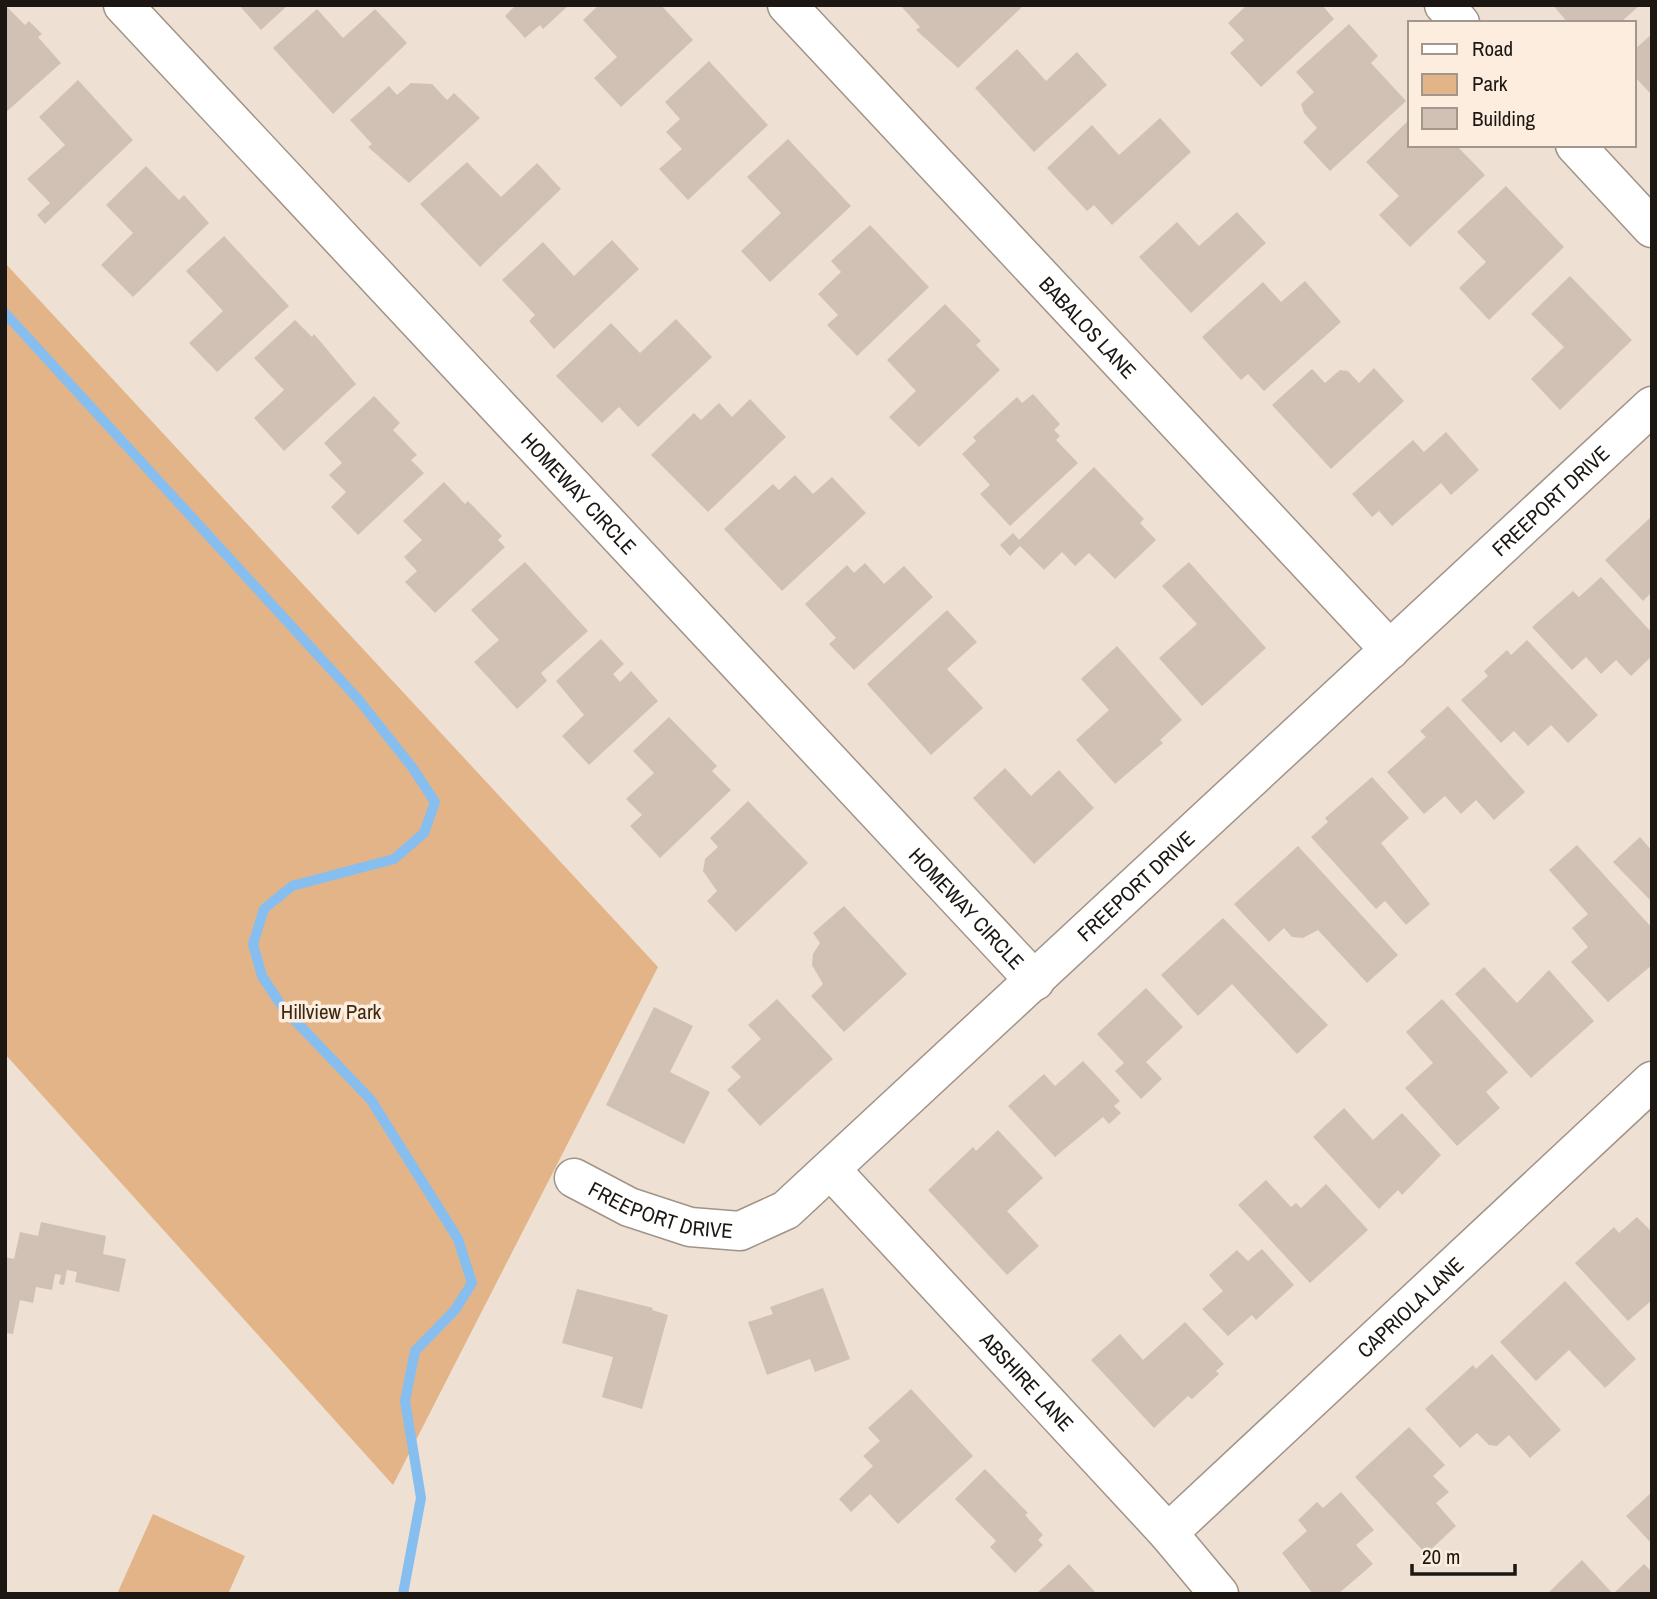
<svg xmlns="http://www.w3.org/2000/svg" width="1657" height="1599" font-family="'Archivo Narrow',sans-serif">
	<rect width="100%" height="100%" fill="#eee0d2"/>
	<path fill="#e2b488" d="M5,263l653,704 -265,518 -388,-431z
		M153,1514l92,42 -17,38h-111z"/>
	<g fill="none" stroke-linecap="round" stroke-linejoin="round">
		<path stroke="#87bef0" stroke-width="10" d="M5,313l353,386 54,68 23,35 -11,31 -30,26 -102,27 -28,23 -11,35 9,32 21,32 88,92 87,139 14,44 -17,27 -40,41 -10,50 16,97 -18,96"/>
	</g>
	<path fill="#d0c1b4" d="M5,5l20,20 4,-4 13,13 -4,3 23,26 -56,50z
		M239,5h49l-27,25z
		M516,5h53l-26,24 -3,-4 -15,13 -20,-22z
		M599,5h62l32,35 -72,67 -27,-29 23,-21 -34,-37z
		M900,5h124l-66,63 -42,-38 4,-3z
		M1247,5h75l12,14 -73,68 -31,-34 14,-13 -16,-17z
		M1553,5h87l-20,18h-52z
		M317,9l26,29 32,-29 32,34 -74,71 -60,-66z
		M1349,24l29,32 -7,7 35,38 -76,70 -27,-29 14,-14 -13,-15 -3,-9 13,-12 -18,-20z
		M1652,34v61l-18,-19v-26z
		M1017,49l29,32 31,-29 30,33 -73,67 -59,-64z
		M709,61l59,64 -80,75 -29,-31 23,-20 -16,-17 14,-13 -15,-17z
		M78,80l55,60 -88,84 -8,-9 13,-12 -23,-24 38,-34 -26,-28z
		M411,83l21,1 15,16 7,-7 26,25 -71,65 -41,-36 4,-3 -22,-24 39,-34 8,9z
		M1160,118l31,34 -79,73 -18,-20 -7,6 -40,-43 45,-43 27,30z
		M1410,119v26h46l29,30 -75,72 -31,-32 20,-19 -33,-34z
		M788,139l63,67 -81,76 -29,-31 40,-38 -34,-36z
		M467,162l34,35 36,-34 24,26 -81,78 -60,-63z
		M146,166l33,34 5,-5 25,28 -76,74 -32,-32 32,-32 -27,-28z
		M1506,186l58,61 -75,73 -30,-32 27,-26 -29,-30z
		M1237,212l29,31 -75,70 -52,-56 38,-35 22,24z
		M870,225l59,62 -72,69 -30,-31 11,-10 -20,-21 23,-22 -10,-11z
		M224,236l65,70 -72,66 -28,-29 34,-32 -37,-40z
		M612,240l27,29 -85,80 -25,-28 6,-6 -33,-35 41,-38 31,34z
		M1570,276l62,64 -72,70 -29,-31 33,-32 -33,-33z
		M1305,281l36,41 -77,69 -16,-17 -7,6 -39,-43 61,-55 18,20z
		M945,304l36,37 -5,4 24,25 -81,77 -30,-30 27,-26 -29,-31z
		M676,319l36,38 -74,70 -19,-20 -17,16 -46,-47 55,-53 29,30z
		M295,320l17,17 2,-3 42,50 -72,67 -30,-33 30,-28 -30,-32z
		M1374,368l30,33 -73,68 -59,-64 40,-36 13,14 15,-13 8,1 11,12z
		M1033,394l27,30 -6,6 6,6 -4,4 22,23 -68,63 -30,-32 10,-9 -28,-31 14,-13 -3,-4 44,-40 5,6z
		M374,396l26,27 -7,7 24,25 -6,5 13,13 -66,62 -27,-28 15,-15 -17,-17 13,-12 -18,-20z
		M750,399l36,38 -78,75 -57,-57 43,-42 7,7 18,-17 13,14z
		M1446,432l33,38 -28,25 -10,-12 -49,43 -13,-15 -7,6 -20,-23 61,-54 11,12z
		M1094,467l50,52 -4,4 16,17 -41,39 -26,-26 -14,13 -13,-14 -18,18 -24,-24 -10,10 -10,-11 13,-12 6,7z
		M795,475l18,19 19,-17 34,36 -84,78 -58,-62 49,-45 6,6z
		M444,482l21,22 3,-3 34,35 -4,4 7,7 -70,66 -30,-31 12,-11 -13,-14 18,-17 -19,-19z
		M1652,516v76l-9,9 -38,-41z
		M525,562l63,69 -47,42 6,8 -30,28 -43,-47 25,-22 -28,-30z
		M1189,562l77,86 -64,58 -43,-48 38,-34 -35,-38z
		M865,563l19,21 20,-18 29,31 -79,73 -25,-26 7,-6 -31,-34 42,-39 7,8z
		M1601,577l51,56v23l-21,20 -15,-16 -15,14 -15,-17 -14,13 -40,-43 41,-36 6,6z
		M947,610l30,32 -30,27 36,39 -52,47 -64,-71z
		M601,639l23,25 -11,10 7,8 11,-11 27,30 -69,64 -27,-29 22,-21 -28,-34z
		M1527,640l71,75 -30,28 -17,-18 -23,21 -14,-15 -13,12 -40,-43 27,-24 -4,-5 23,-21 4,5z
		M1117,646l65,74 -22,20 3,3 -48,41 -39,-44 33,-30 -28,-31z
		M1448,706l77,86 -31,28 -18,-20 -15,14 -16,-18 -21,18 -37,-42 39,-35 -6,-6z
		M669,717l48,49 -5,5 19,19 -71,68 -30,-32 12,-11 -16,-16 28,-26 -21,-22z
		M1005,768l26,28 28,-26 35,38 -60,56 -61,-66z
		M1372,777l37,41 -28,25 49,61 -24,21 -21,-24 -9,8 -65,-72 17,-15 -3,-4z
		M748,801l60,62 -72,69 -29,-31 10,-10 -14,-20 2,-12 13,-12 -8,-9z
		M1640,837l12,14v51l-39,-40z
		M1577,845l75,83v37l-44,37 -37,-40 17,-15 -16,-19 16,-14 -39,-44z
		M1298,846l100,109 -31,28 -49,-53 -15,8 -11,-1 -8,-9 -15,14 -35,-38z
		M844,906l63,68 -63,58 -33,-36 12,-12 -11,-19 1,-11 7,-11 -7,-10z
		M1223,918l105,107 -31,29 -65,-70 -34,32 -37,-41z
		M1484,967l33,36 32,-33 45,51 -63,57 -76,-84z
		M1146,988l37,39 -37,35 16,17 -21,20 -26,-28 9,-8 -27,-29z
		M777,999l56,60 -73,67 -33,-36 14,-13 -10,-10 30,-28 -13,-14z
		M1442,999l66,73 -22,20 14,16 -43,38 -52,-58 28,-25 -27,-31z
		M654,1007l39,19 -23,46 40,20 -26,52 -78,-39z
		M1083,1061l37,40 -6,5 7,7 -12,11 -6,-7 -48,40 -47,-51 36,-32 11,12z
		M1344,1108l29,32 29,-27 39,42 -39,40 -4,-5 -19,19 -66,-72z
		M998,1130l45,48 -36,33 32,35 -32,29 -79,-85 45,-43 3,4z
		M1266,1180l25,27 5,-4 5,5 25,-24 42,46 -58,53 -72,-78z
		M1637,1217l15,15v68l-24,21 -53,-58 39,-36 5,6z
		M41,1222l65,14 -3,18 23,5 -7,33 -44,-10 2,-10 -10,-2 -3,15 -5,-1 2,-9 -6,-1 -3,16 -16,-3 -3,16 -13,-3 -7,34 -8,-1v-76l9,2 6,-27 18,4z
		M1262,1249l32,36 -38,35 -4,-5 -24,21 -26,-27 21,-18 -14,-16 28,-25 11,11z
		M1565,1281l71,78 -31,29 -36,-38 -33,31 -36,-39z
		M823,1288l27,71 -35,13 -5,-13 -43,16 -19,-53 25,-8 -3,-7z
		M577,1289l76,19 -1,2 16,5 -26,94 -40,-12 11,-40 -51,-14z
		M1185,1322l39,42 -8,7 3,3 -27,25 -4,-3 -34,32 -63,-68 29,-26 23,26z
		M1492,1354l69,76 -31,28 -21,-23 -12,11 -8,-1 -12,-12 -17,15 -35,-39 48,-44 3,4z
		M911,1389l62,67 -75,68 -28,-30 -19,18 -12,-13 34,-33 -10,-10 17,-15 -12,-13z
		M1409,1427l36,38 -12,11 16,16 -13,11 20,23 -30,28 -71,-77z
		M985,1469l43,44 -3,2 18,20 -5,5 5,5 -28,28 -25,-26 6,-6 -41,-42z
		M1341,1492l33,38 -18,15 17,19 -35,30h-25l-31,-41 25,-22 -9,-11 19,-18 6,6z
		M1652,1492v52l-26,-28z
		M1582,1560l31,34h-66z
		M1069,1564l28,30h-61z
		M1644,1564l8,8v22h-39z"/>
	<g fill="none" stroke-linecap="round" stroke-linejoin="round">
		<g stroke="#a19386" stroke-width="41">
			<g id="street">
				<path id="s1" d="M123,5l912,976"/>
				<path id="s2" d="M787,5l603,645"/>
				<path d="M1444,5l16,18"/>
				<path d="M1575,145l77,83"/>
				<path id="s3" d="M832,1171l336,362 51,61"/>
				<path id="s4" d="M574,1178l55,29 61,20 50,4 46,-21 866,-804"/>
				<path id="s5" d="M1168,1533l484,-452"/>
			</g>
		</g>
		<use href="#street" stroke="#fff" stroke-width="38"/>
	</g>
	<g text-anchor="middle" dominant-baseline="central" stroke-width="7" stroke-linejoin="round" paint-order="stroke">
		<g font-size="21" fill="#1c1712" stroke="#fceddf">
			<text stroke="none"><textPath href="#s2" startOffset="441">BABALOS LANE</textPath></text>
			<text stroke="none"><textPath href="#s1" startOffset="668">HOMEWAY CIRCLE</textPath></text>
			<text stroke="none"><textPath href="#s4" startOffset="1270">FREEPORT DRIVE</textPath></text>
			<text stroke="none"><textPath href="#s4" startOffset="704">FREEPORT DRIVE</textPath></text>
			<text stroke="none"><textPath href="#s1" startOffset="1236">HOMEWAY CIRCLE</textPath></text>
			<text stroke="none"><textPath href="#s4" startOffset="94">FREEPORT DRIVE</textPath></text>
			<text stroke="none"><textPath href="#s5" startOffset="331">CAPRIOLA LANE</textPath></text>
			<text stroke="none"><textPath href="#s3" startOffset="287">ABSHIRE LANE</textPath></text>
		</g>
		<g font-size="21" fill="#3e2811" stroke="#fceddf">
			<text x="331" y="1011">Hillview Park</text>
		</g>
	</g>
	<rect width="1657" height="1599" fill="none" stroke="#1c1712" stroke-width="14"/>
	<rect x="1408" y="21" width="228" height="126" fill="#fceddf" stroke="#a2978d" stroke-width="2"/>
	<rect x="1422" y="44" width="35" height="10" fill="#ffffff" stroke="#a2978d" stroke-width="2"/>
	<text x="1472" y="56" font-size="21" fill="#1c1712">Road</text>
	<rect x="1422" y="74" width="35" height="21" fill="#e2b488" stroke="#a2978d" stroke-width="2"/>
	<text x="1472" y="91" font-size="21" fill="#1c1712">Park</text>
	<rect x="1422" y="108" width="35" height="21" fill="#d0c1b4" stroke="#a2978d" stroke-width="2"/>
	<text x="1472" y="126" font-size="21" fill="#1c1712">Building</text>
	<path d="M1412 1564v10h103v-10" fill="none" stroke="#1c1712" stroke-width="3.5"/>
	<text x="1422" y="1564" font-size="21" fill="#1c1712" stroke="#fceddf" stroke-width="5" paint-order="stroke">20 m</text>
</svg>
